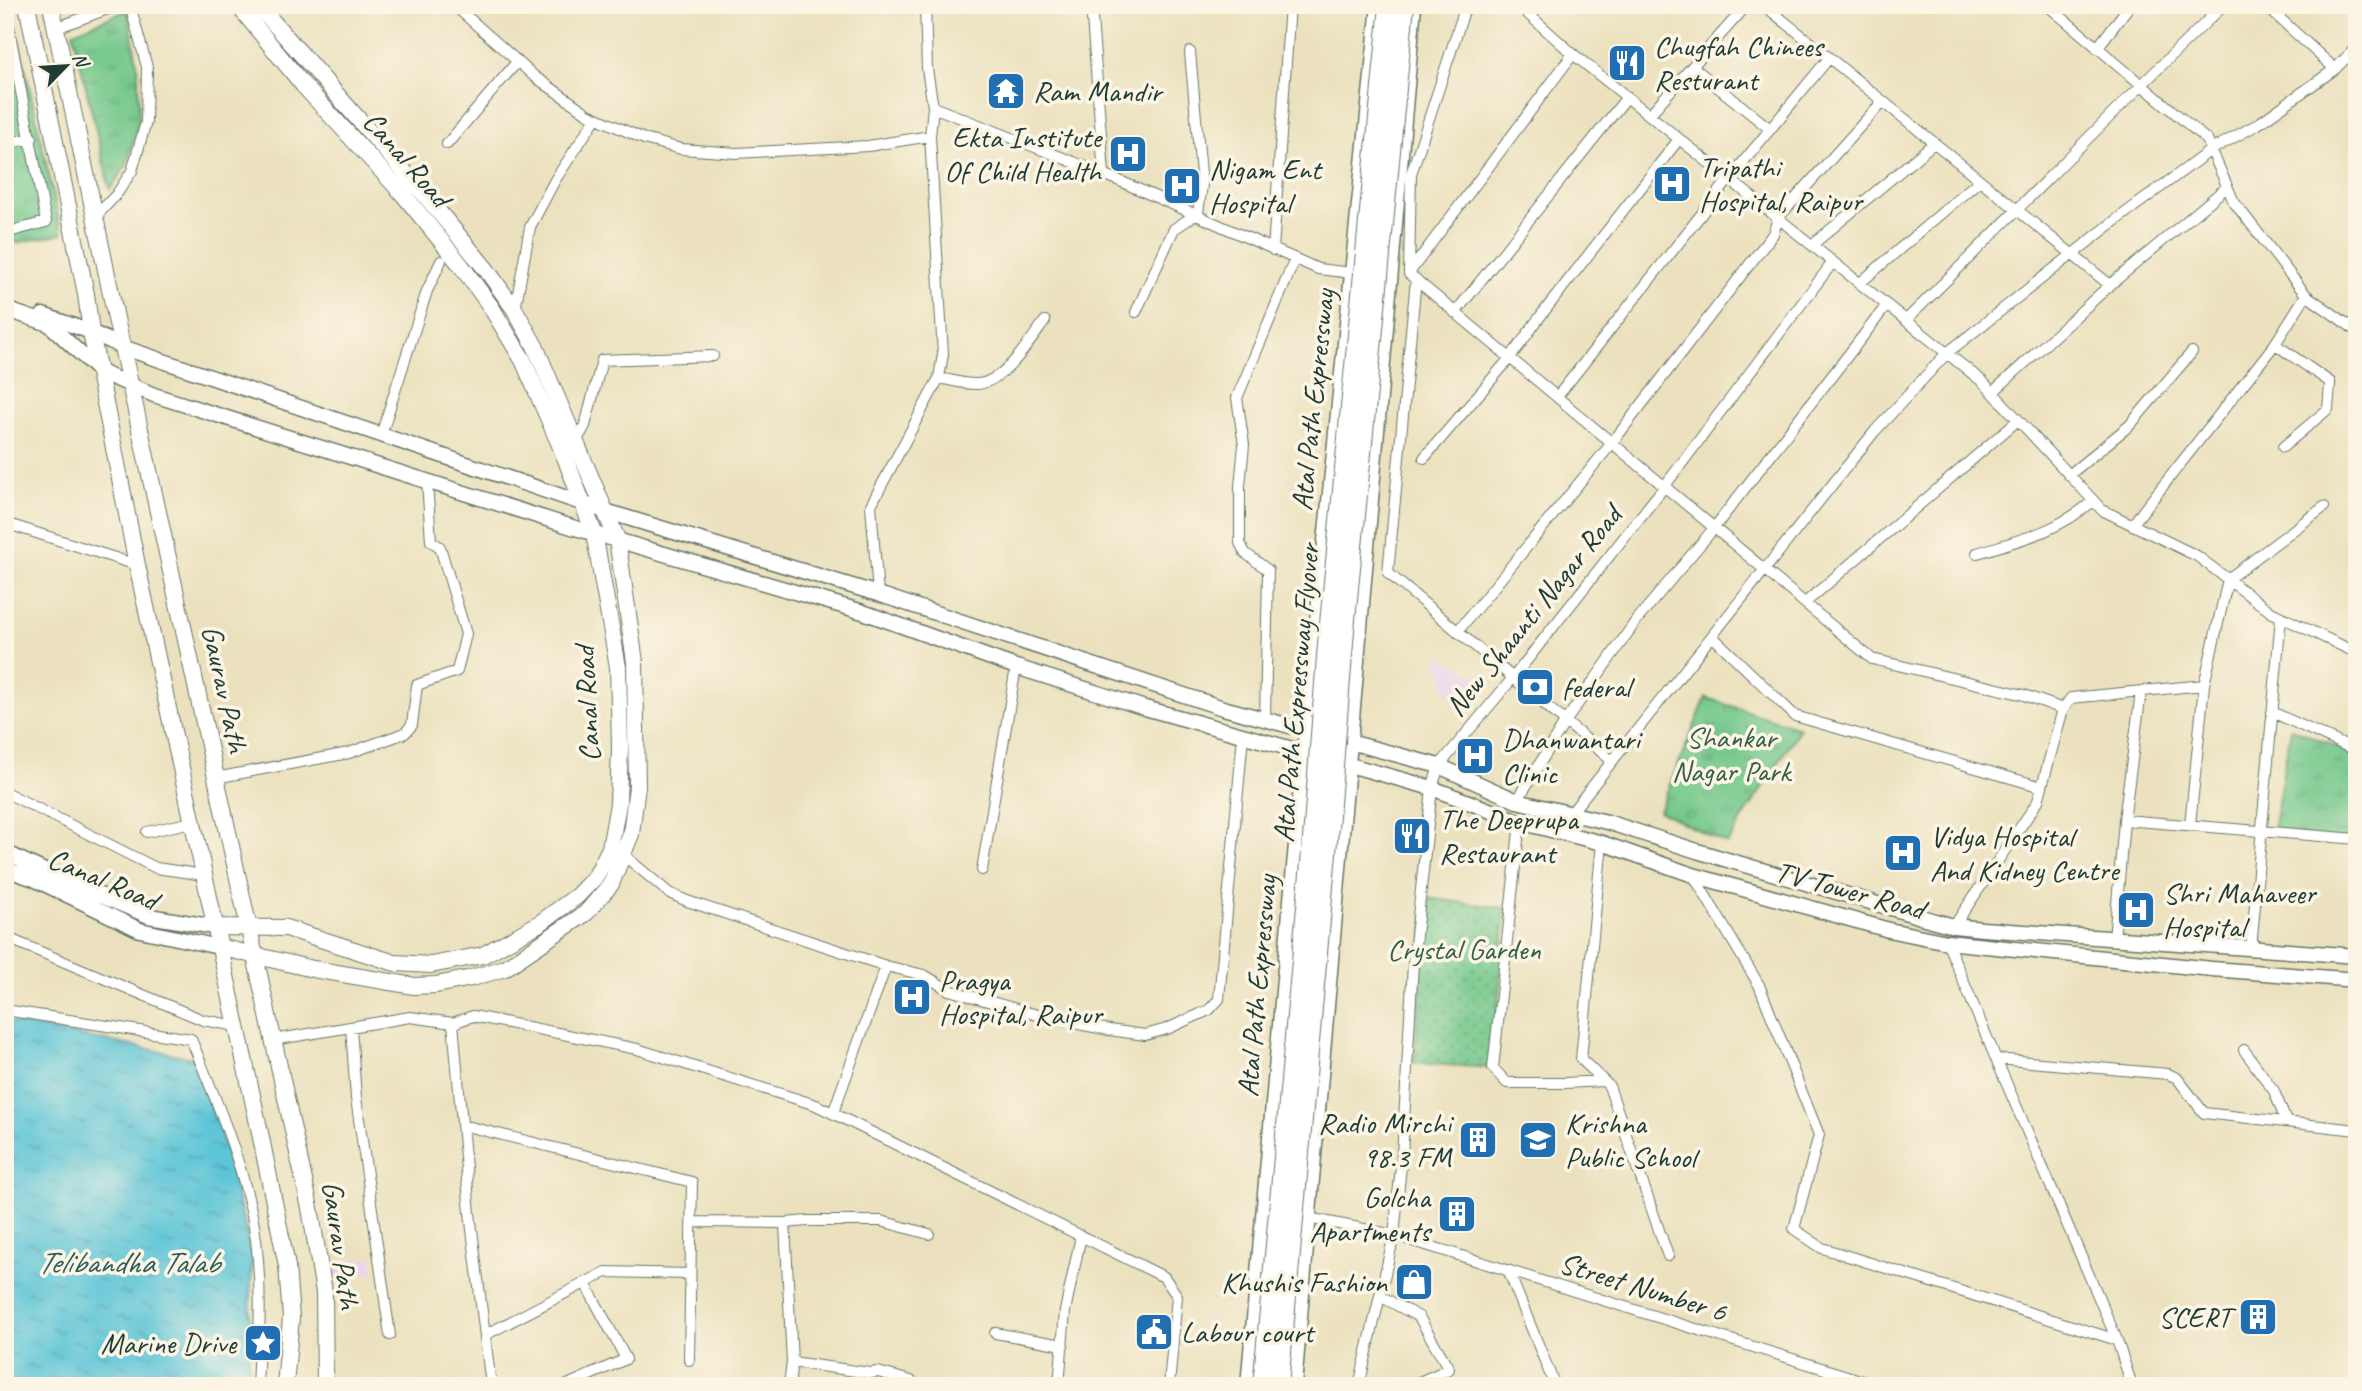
<svg xmlns="http://www.w3.org/2000/svg" width="2362" height="1391" font-family="Caveat,sans-serif">
	<defs>
		<pattern id="grass-dots" width="8" height="8" patternUnits="userSpaceOnUse" patternTransform="scale(1.75)"><rect width="8" height="8" fill="#74c88c"/><path d="M2 2h.1M6 6h.1" fill="none" stroke="#5fa473" stroke-width="1.8" stroke-linecap="round"/></pattern>
		<pattern id="park-tufts" width="24" height="20" patternUnits="userSpaceOnUse" patternTransform="scale(1.75)"><rect width="24" height="20" fill="#74c88c"/><path d="M3 7l-1-3M5 7V3M7 7l1-3M15 17l-1-3M17 17v-4M19 17l1-3" fill="none" stroke="#5fa473"/></pattern>
		<pattern id="water-ripples" width="26" height="14" patternUnits="userSpaceOnUse" patternTransform="scale(1.75)"><rect width="26" height="14" fill="#5cc5d7"/><path d="M2 4q2-2 4 0t4 0M15 11q2-2 4 0t4 0" fill="none" stroke="#4ba1af"/></pattern>
	</defs>
	<rect width="100%" height="100%" fill="#fcf5e5"/>
	<filter id="ink" filterUnits="userSpaceOnUse"><feTurbulence type="fractalNoise" baseFrequency=".0143" numOctaves="2"/><feDisplacementMap in="SourceGraphic" scale="14" xChannelSelector="R" yChannelSelector="G"/><feConvolveMatrix kernelMatrix="1 2 1 2 8 2 1 2 1" color-interpolation-filters="sRGB"/></filter>
	<filter id="wash" filterUnits="userSpaceOnUse"><feTurbulence type="fractalNoise" baseFrequency=".00686" numOctaves="4" result="noise"/><feDisplacementMap in="SourceGraphic" scale="28" xChannelSelector="R" yChannelSelector="G"/><feGaussianBlur stdDeviation="1.57" result="paint"/><feColorMatrix in="noise" values="0 0 0 0 0 0 0 0 0 0 0 0 0 0 0 0 0 1.4 0 .05"/><feComposite in="paint" operator="in"/></filter>
	<g filter="url(#wash)">
		<rect width="100%" height="100%" fill="#ebe1be"/>
		<path fill="#e9d2ed" d="M1438,655l44,24 -14,18 -22,-3z
			M372,1258l2,14 -44,8v-18z"/>
		<path fill="url(#grass-dots)" stroke="#4a8260" stroke-width="2" d="M1426,898l80,10 -13,160 -79,-5z"/>
		<path fill="url(#park-tufts)" stroke="#4a8260" stroke-width="2" d="M5,5h6l51,229 -57,11z
			M128,10l10,59 1,50 -13,47 -16,24 -37,-158z
			M1706,698l94,30 -73,116 -68,-33z
			M2291,728l66,27v89l-84,-13z"/>
		<path fill="url(#water-ripples)" stroke="#3e8186" stroke-width="2" d="M5,1021l189,37 31,89 27,108 -4,131h-243z"/>
	</g>
	<g filter="url(#ink)">
		<g fill="none" stroke-linecap="round" stroke-linejoin="round">
			<g stroke="#667664" stroke-width="12">
				<path id="street" d="M454,5l80,71 54,38 56,25 37,10 55,4 132,-7 62,-10
					M764,5h53
					M1091,5l13,169
					M1518,5l55,49 410,328 119,128 95,46 74,56 86,41
					M1764,5l346,280
					M2047,5l160,135 27,62 72,93 51,36
					M2265,5l70,64
					M5,8l41,214 -41,11
					M1530,16l11,-11
					M56,28l62,-23
					M2097,48l33,-43
					M1694,68l76,61
					M933,107l171,67 214,95 34,4
					M1649,115l98,-110
					M5,144l27,-6
					M447,144l70,-82
					M96,216l20,-21 16,-24 14,-49 1,-55 -17,-62
					M1812,245l122,-102
					M1273,250l17,-245
					M1409,273l164,-219
					M1409,274l463,385 152,36 39,14 -25,92 -84,125
					M1409,274l2,-100 55,-169
					M1416,279l-28,294 223,187
					M1860,283l120,-103
					M515,310l15,-83 25,-47 41,-62
					M1136,312l38,-83 24,-16 4,-28 -12,-133
					M1455,313l172,-216
					M1906,320c107,-104 209,-212 318,-315
					M2275,344l55,38v3l-2,24 -45,38
					M939,378c12,2 27,7 39,6 27,-3 52,-43 67,-63
					M1993,392l117,-107 117,-98
					M1557,397l173,-219 99,-120
					M381,435l46,-144 14,-30
					M577,440l8,-14 17,-66 111,-4
					M1424,458l86,-100 29,-40 140,-179
					M2069,475l61,-50 62,-73
					M5,523l132,42
					M2132,525l143,-181 31,-49
					M1977,553c43,-13 80,-21 116,-52
					M878,594l-7,-89 68,-127 4,-24 -13,-218 3,-29 -6,-38 -2,-64
					M1805,603l213,-183
					M1457,632l155,-189 161,-209 5,-16 105,-117
					M1712,636l83,80 247,71
					M2063,709l8,-11 133,-13
					M2272,712l85,39
					M1265,719l3,-149 -23,-17 -5,-10v-57l4,-41 -7,-47 58,-139
					M215,778l134,-25 56,-20 7,-8 5,-40 40,-14 9,-37 -26,-87 -9,-6 -4,-60
					M5,792l151,76 48,7
					M1517,801l48,-79 71,-101 78,-93 173,-223
					M1571,813l304,-382 72,-78 169,-133 95,-70 47,-26 77,-55 22,-22
					M2124,820l17,-128
					M1520,822l-27,246 14,15h58l38,-2
					M2190,825l14,-140 24,-106 96,-72
					M147,832l45,-10
					M1602,843l-21,216 28,27 59,170
					M620,852l49,41 18,8 199,65 38,9 25,15 99,28 61,12 36,5 22,-6 42,-19 10,-11 24,-263
					M982,870l34,-203
					M1693,875l66,110 60,150 -25,94 28,19 295,92
					M5,937l198,83 34,6
					M2114,940l10,-120 233,19
					M1947,942l49,117 121,281 15,46
					M2251,949l30,-332
					M5,1010l186,29c23,56 47,112 60,171 12,55 9,120 6,176
					M453,1023l20,-7 164,33 179,56 348,172 13,19 -8,90
					M351,1027l5,71 34,237
					M273,1040l137,-23 43,6 17,190 21,173
					M2244,1050l30,41 12,30
					M1996,1059l172,15 9,4 27,35 153,17
					M833,1113l53,-147
					M462,1125l230,57 -3,178
					M1308,1218l86,17 485,151
					M693,1222l92,1 23,-2h73l48,13
					M785,1223l7,139 -3,24
					M1508,1270l47,116
					M1380,1296l39,21 30,52 -39,17
					M995,1333l68,12
					M485,1335l121,-63 84,2
					M792,1362l78,11 8,-1 33,9v5
					M565,1386l61,-27 -41,-76
					M1059,1386l6,-75 16,-75
					M1359,1386l35,-151 8,-79 11,-193 19,-175 7,-22 73,-87 152,-192 169,-225
					M1648,1386h3"/>
			</g>
			<g stroke="#667664" stroke-width="17">
				<path id="secondary" d="M5,309l44,15 51,48 54,23 418,132 291,85 153,55 129,41 287,80 88,34 82,21 91,32 196,55 58,12 265,27 145,11
					M43,315l48,17 31,15 483,164 273,83 345,114 216,58 78,35 90,21 90,29 238,70 19,5 29,3 374,27
					M5,852l52,25 92,39 66,11
					M5,869l29,10 106,51 79,17
					M1248,1386l58,-655 73,-726
					M1294,1386l120,-1381"/>
			</g>
			<g stroke="#667664" stroke-width="18">
				<path id="primary" d="M27,5l59,289 5,38 46,233 122,563 28,138 4,52 -6,68
					M51,5l71,342 188,861 14,84 1,94
					M215,927l71,1 109,35 36,2 52,-10 57,-32 37,-27 19,-20 14,-28 8,-44 2,-57 -2,-80 -24,-134 -31,-81 -40,-92 -32,-53 -31,-43 -57,-70 -100,-109 -65,-80
					M219,947l94,22 101,17 22,-1 36,-7 33,-10 81,-55 25,-29 20,-50 6,-48 -2,-124 -18,-123 -82,-193 -20,-36 -29,-41 -62,-75 -166,-189"/>
			</g>
			<use href="#street" stroke="#fff" stroke-width="10"/>
			<use href="#secondary" stroke="#fff" stroke-width="14"/>
			<use href="#primary" stroke="#fff" stroke-width="16"/>
			<g stroke="#667664" stroke-width="20" stroke-linecap="butt">
				<path id="highway-bridge" d="M1262,1386l49,-534 16,-208 62,-639
					M1279,1386l48,-533 18,-223 60,-625"/>
			</g>
			<use href="#highway-bridge" stroke="#fff" stroke-width="18"/>
		</g>
	</g>
	<defs>
		<g id="restaurant-square" transform="scale(2.0125)"><rect x="-9" y="-9" width="18" height="18" rx="4" fill="#1f6fb2" stroke="#fcf5e5"/><path d="M-5-6h1v4h1v-4h1v4h1v-4h1v5L-1.5 .5V6h-2V.5L-5-1ZM5-6V6H3V1.5H1.5Q1.5-4 5-6Z" fill="#fff"/></g>
		<g id="temple-square" transform="scale(2.0125)"><rect x="-9" y="-9" width="18" height="18" rx="4" fill="#1f6fb2" stroke="#fcf5e5"/><path d="M0-6L5-2H3V0L6.5 2.5H4V6H1.5V3h-3V6H-4V2.5H-6.5L-3 0V-2H-5Z" fill="#fff"/></g>
		<g id="hospital-square" transform="scale(2.0125)"><rect x="-9" y="-9" width="18" height="18" rx="4" fill="#1f6fb2" stroke="#fcf5e5"/><path d="M-5-5h3v3.5h4V-5h3V5h-3V1.5h-4V5h-3Z" fill="#fff"/></g>
		<g id="bank-square" transform="scale(2.0125)"><rect x="-9" y="-9" width="18" height="18" rx="4" fill="#1f6fb2" stroke="#fcf5e5"/><path d="M-6-4H6V4H-6ZM0-2.3a2.3 2.3 0 1 0 0 4.6a2.3 2.3 0 1 0 0-4.6Z" fill="#fff"/></g>
		<g id="building-square" transform="scale(2.0125)"><rect x="-9" y="-9" width="18" height="18" rx="4" fill="#1f6fb2" stroke="#fcf5e5"/><path d="M-4-6H4V6H1V3H-1V6H-4ZM-2.5-4.3h1.7v1.8h-1.7ZM.8-4.3h1.7v1.8H.8ZM-2.5-1h1.7V.8h-1.7ZM.8-1h1.7V.8H.8Z" fill="#fff"/></g>
		<g id="school-square" transform="scale(2.0125)"><rect x="-9" y="-9" width="18" height="18" rx="4" fill="#1f6fb2" stroke="#fcf5e5"/><path d="M0-5L7-2L0 1L-7-2ZM-4 1L0 2.5L4 1V4Q0 6-4 4Z" fill="#fff"/></g>
		<g id="shop-square" transform="scale(2.0125)"><rect x="-9" y="-9" width="18" height="18" rx="4" fill="#1f6fb2" stroke="#fcf5e5"/><path d="M-5-2.5h2.3a2.7 3.5 0 0 1 5.4 0H5L5.5 6h-11ZM-1.5-2.5h3a1.5 2.3 0 0 0-3 0Z" fill="#fff"/></g>
		<g id="civic-square" transform="scale(2.0125)"><rect x="-9" y="-9" width="18" height="18" rx="4" fill="#1f6fb2" stroke="#fcf5e5"/><path d="M-.6-6.5H3V-4.5H.6V-3L4-1V1h2V6H-6V1h2V-1L-.6-3ZM-1.2 2.5V6h2.4V2.5Z" fill="#fff"/></g>
		<g id="sight-square" transform="scale(2.0125)"><rect x="-9" y="-9" width="18" height="18" rx="4" fill="#1f6fb2" stroke="#fcf5e5"/><path d="M0-6L1.8-2.2L6-1.7L2.9 1.2L3.7 5.4L0 3.3L-3.7 5.4L-2.9 1.2L-6-1.7L-1.8-2.2Z" fill="#fff"/></g>
	</defs>
	<g fill-rule="evenodd">
		<use href="#restaurant-square" x="1627" y="63"/>
		<use href="#temple-square" x="1006" y="91"/>
		<use href="#hospital-square" x="1128" y="154"/>
		<use href="#hospital-square" x="1672" y="184"/>
		<use href="#hospital-square" x="1182" y="186"/>
		<use href="#bank-square" x="1535" y="687"/>
		<use href="#hospital-square" x="1475" y="756"/>
		<use href="#restaurant-square" x="1412" y="836"/>
		<use href="#hospital-square" x="1903" y="853"/>
		<use href="#hospital-square" x="2136" y="910"/>
		<use href="#hospital-square" x="912" y="997"/>
		<use href="#building-square" x="1478" y="1140"/>
		<use href="#school-square" x="1538" y="1140"/>
		<use href="#building-square" x="1457" y="1214"/>
		<use href="#shop-square" x="1414" y="1282"/>
		<use href="#building-square" x="2258" y="1317"/>
		<use href="#civic-square" x="1154" y="1332"/>
		<use href="#sight-square" x="263" y="1343"/>
	</g>
	<g text-anchor="middle" dominant-baseline="central" stroke-width="7" stroke-linejoin="round" paint-order="stroke">
		<g font-size="30" fill="#1f3d34" stroke="#fcf5e5" text-anchor="start">
			<text x="1654" y="46">Chugfah Chinees<tspan x="1654" dy="34">Resturant</tspan></text>
			<text x="1033" y="91">Ram Mandir</text>
			<text x="1101" y="137" text-anchor="end">Ekta Institute<tspan x="1101" dy="34">Of Child Health</tspan></text>
			<text x="1699" y="167">Tripathi<tspan x="1699" dy="34">Hospital, Raipur</tspan></text>
			<text x="1209" y="169">Nigam Ent<tspan x="1209" dy="34">Hospital</tspan></text>
			<text x="1562" y="687">federal</text>
			<text x="1502" y="739">Dhanwantari<tspan x="1502" dy="34">Clinic</tspan></text>
			<text x="1439" y="819">The Deeprupa<tspan x="1439" dy="34">Restaurant</tspan></text>
			<text x="1930" y="836">Vidya Hospital<tspan x="1930" dy="34">And Kidney Centre</tspan></text>
			<text x="2163" y="893">Shri Mahaveer<tspan x="2163" dy="34">Hospital</tspan></text>
			<text x="939" y="980">Pragya<tspan x="939" dy="34">Hospital, Raipur</tspan></text>
			<text x="1451" y="1123" text-anchor="end">Radio Mirchi<tspan x="1451" dy="34">98.3 FM</tspan></text>
			<text x="1565" y="1123">Krishna<tspan x="1565" dy="34">Public School</tspan></text>
			<text x="1430" y="1197" text-anchor="end">Golcha<tspan x="1430" dy="34">Apartments</tspan></text>
			<text x="1387" y="1282" text-anchor="end">Khushis Fashion</text>
			<text x="2231" y="1317" text-anchor="end">SCERT</text>
			<text x="1181" y="1332">Labour court</text>
			<text x="236" y="1343" text-anchor="end">Marine Drive</text>
		</g>
		<g font-size="30" fill="#1f3d34" stroke="#fcf5e5">
			<text transform="translate(407 159) rotate(49)">Canal Road</text>
			<text transform="translate(1313 400) rotate(-84)">Atal Path Expressway</text>
			<text transform="translate(1533 611) rotate(-51)">New Shaanti Nagar Road</text>
			<text transform="translate(225 689) rotate(78)">Gaurav Path</text>
			<text transform="translate(1296 693) rotate(-85)">Atal Path Expressway Flyover</text>
			<text transform="translate(587 704) rotate(-93)">Canal Road</text>
			<text transform="translate(103 879) rotate(23)">Canal Road</text>
			<text transform="translate(1850 890) rotate(15)">TV Tower Road</text>
			<text transform="translate(1257 986) rotate(-85)">Atal Path Expressway</text>
			<text transform="translate(341 1245) rotate(82)">Gaurav Path</text>
			<text transform="translate(1643 1287) rotate(17)">Street Number 6</text>
		</g>
		<g font-size="30" fill="#34604a" stroke="#fcf5e5">
			<text x="1731" y="737">Shankar<tspan x="1731" dy="34">Nagar Park</tspan></text>
			<text x="1464" y="949">Crystal Garden</text>
		</g>
		<g font-size="32" font-style="italic" fill="#2e5f5d" stroke="#fcf5e5">
			<text x="128" y="1262">Telibandha Talab</text>
		</g>
	</g>
	<rect width="2362" height="1391" fill="none" stroke="#fcf5e5" stroke-width="28"/>
	<g transform="translate(66 66) rotate(65)" stroke="#fcf5e5" stroke-width="5" paint-order="stroke">
	<path d="M0-5L12 26L0 18L-12 26Z" fill="#1f3d34"/>
	<text y="-10" font-size="19" font-weight="bold" text-anchor="middle" fill="#1f3d34">N</text>
	</g>
</svg>
